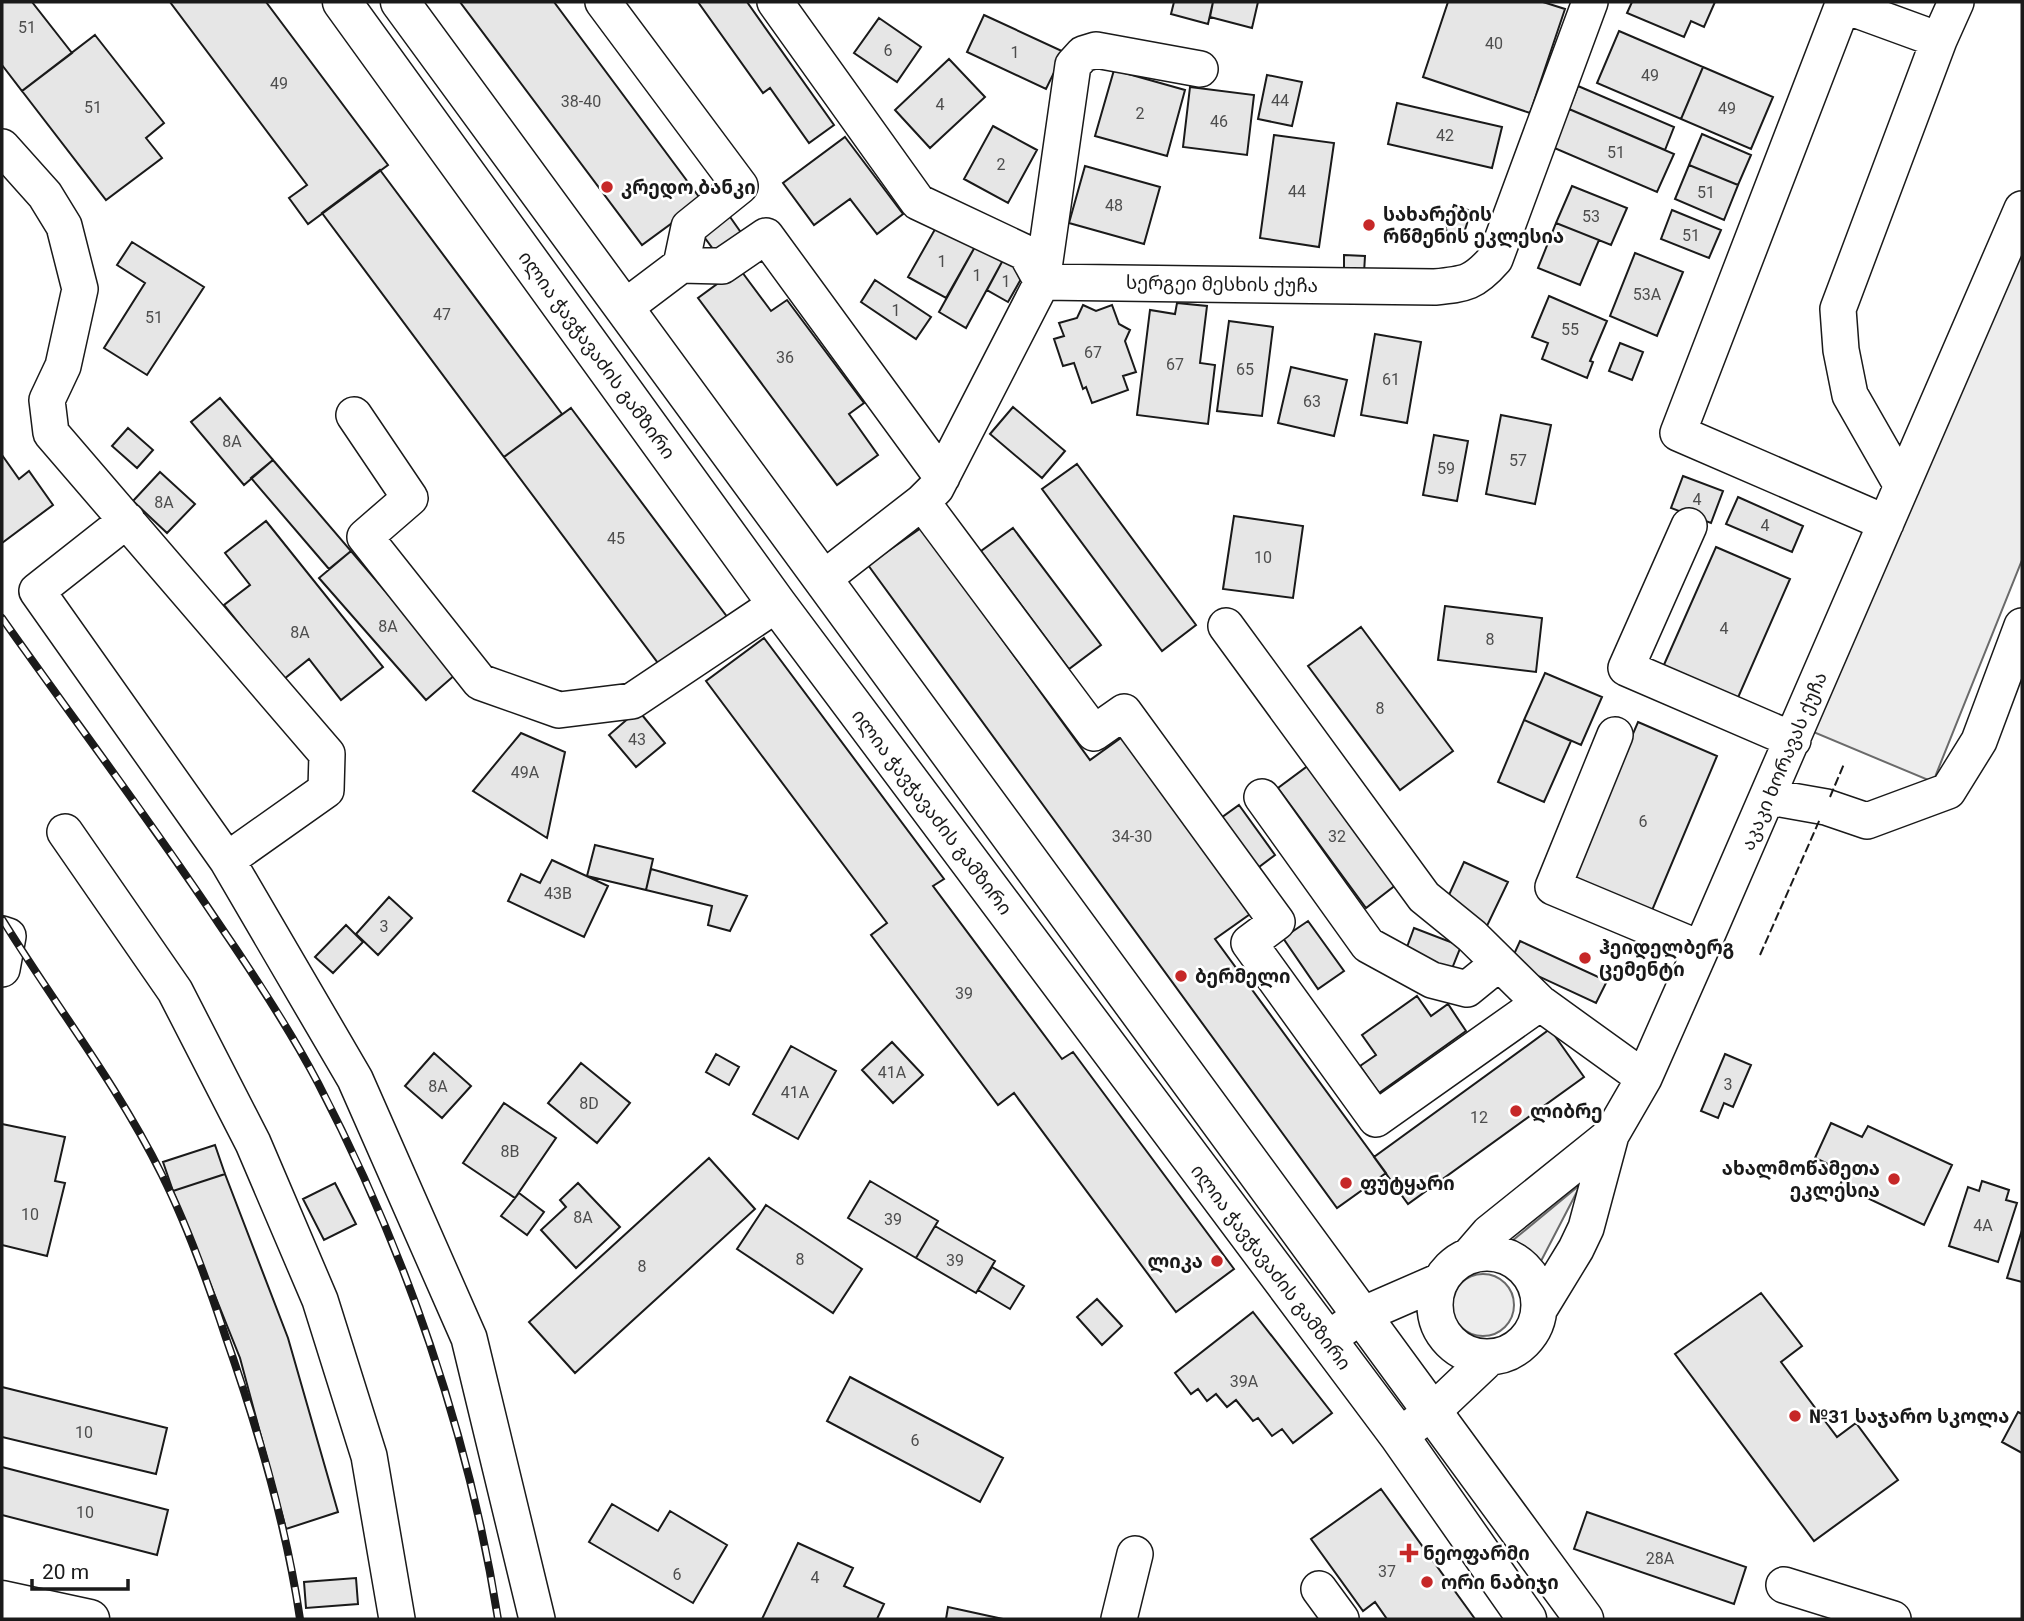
<svg xmlns="http://www.w3.org/2000/svg" width="2024" height="1621" font-family="Roboto,'Noto Sans Georgian',sans-serif">
	<rect width="100%" height="100%" fill="#fff"/>
	<path fill="#ededed" stroke="#6a6a6a" stroke-width="2" d="M2022,209v351l-89,222 -122,-51z
		M1581,1184l-41,79 -17,-18 -11,-4z
		M1452 1305a31 31 0 1 1 62 0a31 31 0 1 1-62 0Z"/>
	<path fill="#e6e6e6" stroke="#1a1a1a" stroke-width="2" d="M2,2h30l40,51 -50,38 -20,-26z
		M170,2h96l122,163 -80,59 -19,-26 18,-13z
		M460,2h94l148,199 -60,44z
		M698,2h49l87,123 -25,18 -39,-55 -7,5z
		M1174,2h39l-5,22 -37,-10z
		M1213,2h45l-6,26 -42,-11z
		M1448,2h95l22,7 -35,104 -107,-36z
		M1632,2h83l-11,25 -13,-6 -7,16 -57,-24z
		M984,15l80,37 -18,37 -79,-37z
		M879,18l42,29 -24,35 -43,-29z
		M1619,31l84,36 -22,52 -84,-36z
		M95,35l69,88 -18,15 16,20 -56,42 -84,-109z
		M949,59l36,38 -55,51 -35,-38z
		M1703,67l70,30 -22,52 -70,-30z
		M1114,70l71,20 -18,66 -72,-20z
		M1267,75l35,7 -10,44 -34,-7z
		M1578,86l96,41 -9,23 -96,-41z
		M1190,87l64,8 -7,60 -64,-8z
		M1397,103l105,24 -10,41 -104,-24z
		M1569,109l105,45 -17,38 -105,-45z
		M993,126l44,24 -29,53 -44,-24z
		M1702,134l49,21 -13,30 -49,-20z
		M1274,135l60,8 -15,104 -59,-9z
		M845,137l58,77 -26,20 -27,-35 -36,26 -31,-42z
		M1689,165l49,20 -14,35 -49,-21z
		M1085,166l75,21 -16,57 -75,-21z
		M380,170l182,244 -58,43 -182,-244z
		M1572,186l55,22 -16,37 -55,-22z
		M1454,205l17,6 -8,25 -18,-6z
		M1672,210l49,20 -12,28 -48,-19z
		M728,214l14,20 -26,19 -14,-19z
		M1556,223l43,17 -19,45 -42,-17z
		M938,224l38,21 -30,53 -38,-21z
		M132,242l72,45 -57,88 -43,-27 41,-65 -28,-18z
		M976,245l27,15 -37,68 -27,-16z
		M1635,253l48,19 -26,64 -47,-20z
		M1344,255l21,1 -1,17h-20z
		M1003,260l22,12 -17,30 -21,-12z
		M739,268l32,43 16,-11 77,103 -15,11 29,41 -41,30 -139,-187z
		M875,280l56,37 -15,22 -55,-37z
		M1549,296l58,25 -17,40 3,1 -6,16 -45,-19 6,-16 -16,-6z
		M1177,303l30,3 -7,57 15,2 -7,59 -71,-9 13,-105 25,4z
		M1083,305l13,6 16,-6 7,19 11,6 -5,11 11,31 -13,4 5,14 -36,13 -6,-16 -3,2 -9,-26 -11,3 -9,-27 10,-3 -5,-13 18,-5z
		M1229,321l44,6 -11,89 -45,-5z
		M1375,334l46,8 -14,81 -46,-8z
		M1620,343l23,9 -11,28 -23,-9z
		M1291,367l56,13 -13,56 -56,-13z
		M220,398l53,62 -29,25 -53,-63z
		M1013,407l52,44 -23,27 -52,-44z
		M571,408l157,210 -67,49 -157,-210z
		M1501,415l50,10 -16,79 -49,-10z
		M128,428l25,22 -16,18 -25,-22z
		M1434,435l34,6 -11,60 -34,-6z
		M2,455l17,24 10,-8 24,34 -51,38z
		M273,460l78,91 -22,18 -78,-91z
		M1077,464l119,161 -34,26 -120,-162z
		M160,472l35,32 -28,29 -34,-32z
		M1683,476l40,15 -12,32 -40,-15z
		M1738,497l65,29 -11,26 -66,-28z
		M1234,516l69,10 -10,72 -70,-9z
		M266,521l117,146 -42,33 -32,-41 -25,20 -60,-74 26,-20 -25,-32z
		M921,528l169,232 35,-25 128,177 -38,27 171,234 -49,35 -469,-643z
		M1013,528l88,117 -32,24 -88,-118z
		M1716,547l74,32 -57,130 -74,-33z
		M351,551l105,123 -30,26 -107,-122z
		M1445,606l97,12 -6,54 -98,-12z
		M1361,627l92,124 -53,39 -92,-124z
		M764,638l180,241 -11,7 129,173 11,-7 161,217 -58,43 -162,-219 -16,12 -127,-170 16,-12 -181,-242z
		M1545,673l57,24 -21,48 -57,-25z
		M638,710l27,33 -29,24 -27,-32z
		M1524,720l47,21 -27,61 -46,-20z
		M1638,722l79,34 -69,164 -80,-34z
		M521,733l44,19 -18,86 -74,-47z
		M1309,765l88,119 -31,24 -88,-120z
		M1239,805l36,50 -24,18 -37,-50z
		M595,845l58,14 -7,31 -59,-14z
		M552,860l56,26 -24,51 -76,-36 13,-27 19,9z
		M1464,862l44,20 -22,46 -43,-20z
		M651,869l96,27 -17,35 -22,-6 4,-19 -66,-16z
		M389,897l23,21 -34,37 -22,-21z
		M1308,921l36,50 -26,18 -35,-51z
		M346,925l17,17 -30,31 -18,-16z
		M1414,928l47,18 -12,30 -46,-18z
		M1520,941l87,40 -11,22 -86,-40z
		M1417,996l14,20 17,-12 18,27 -87,62 -19,-27 16,-11 -14,-20z
		M1550,1029l34,48 -176,127 -34,-47z
		M892,1042l31,33 -30,28 -31,-33z
		M791,1046l45,25 -38,68 -45,-25z
		M434,1053l37,33 -29,32 -37,-32z
		M716,1054l23,13 -10,18 -23,-13z
		M1725,1054l26,11 -18,42 -9,-4 -6,15 -17,-7z
		M581,1063l49,40 -33,40 -49,-40z
		M504,1103l52,35 -41,60 -52,-35z
		M1831,1123l31,14 6,-11 84,39 -28,60 -84,-40 6,-13 -31,-14z
		M2,1124l63,13 -10,44 10,2 -18,73 -45,-11z
		M215,1145l10,29 -52,17 -10,-29z
		M709,1158l46,51 -180,164 -46,-51z
		M225,1174l63,164 50,174 -52,17 -46,-171 -67,-167z
		M870,1181l68,40 -22,37 -68,-40z
		M1982,1181l27,9 -3,10 11,3 -19,59 -49,-16 19,-59 11,4z
		M335,1183l21,41 -32,16 -21,-41z
		M578,1183l42,44 -44,41 -35,-38 25,-23 -6,-7z
		M519,1193l25,19 -17,23 -26,-19z
		M766,1205l96,64 -29,44 -96,-64z
		M935,1226l60,35 -19,32 -60,-35z
		M2022,1230v52l-15,-4z
		M992,1267l32,19 -14,23 -32,-19z
		M1761,1293l41,53 -21,16 56,75 19,-14 42,57 -84,61 -139,-187z
		M1097,1299l25,27 -20,19 -25,-28z
		M1253,1312l79,101 -39,30 -11,-14 -10,7 -14,-18 -5,3 -17,-21 -9,7 -11,-13 -9,7 -9,-12 -7,5 -16,-21z
		M850,1377l153,81 -23,44 -153,-81z
		M2,1387l165,41 -11,46 -154,-37z
		M2018,1412l4,2v39l-20,-11z
		M2,1467l166,43 -11,45 -155,-40z
		M1381,1489l94,130h-88l-12,-17 -12,9 -52,-72z
		M612,1504l46,27 12,-20 57,34 -34,58 -104,-61z
		M1587,1512l159,55 -12,37 -160,-55z
		M798,1543l55,25 -9,18 40,18 -7,15h-115z
		M356,1578l2,26 -52,4 -2,-26z
		M948,1607l55,12h-57z"/>
	<g fill="none" stroke-linecap="round" stroke-linejoin="round">
		<g stroke="#1a1a1a" stroke-width="38">
			<path id="minor" d="M603,2l137,184 -51,41 -8,38 -57,43
				M775,2l143,200 108,51 16,29
				M1844,2l-166,431 208,90
				M1843,5l96,35
				M2,147l43,48 19,31 16,63 -17,77 -16,34 4,33 276,321 -1,36 -99,70 128,219 114,259 68,281
				M681,265l41,1 44,-30 176,241
				M1042,282l31,-217 10,-11 13,-4 104,19
				M354,415l56,83 -45,39 115,145 79,28 73,-9 145,-97
				M1902,486l-52,-91 -9,-45 -3,-41 101,-269 17,-38
				M922,502l172,231 30,-21 153,210 -28,21 127,176 164,-116 104,75
				M127,520l-90,71 190,269
				M1689,526l-63,142 167,72
				M823,579l99,-77 14,-14 106,-206 393,5c31,-3 39,-4 60,-28l95,-257
				M1226,626l198,271 48,39 68,67
				M1615,735l-62,152 148,62
				M1262,797l106,148 64,35 35,9 32,-26
				M1769,797l57,10 41,14 81,-30 31,-50 43,-115
				M65,832l110,159 78,152 67,157 49,156 28,163
				M2,934l6,2 -6,33
				M1435 1305a52 52 0 1 1 104 0a52 52 0 1 1-104 0Z
				M1470,1255l19,-22 122,-98
				M1540,1308l36,-59 10,-21 25,-93 33,-57 57,-129 321,-740
				M1327,1340l35,-25 78,-34
				M1399,1436l33,-24 57,-54
				M1784,1585l109,34
				M1319,1589l22,30
				M1119,1619l16,-65"/>
		</g>
		<g stroke="#1a1a1a" stroke-width="41">
			<path id="major" d="M342,2l435,602 622,832 128,183
				M400,2l1184,1617
				M2,1600l88,19"/>
		</g>
		<use href="#minor" stroke="#fff" stroke-width="35"/>
		<use href="#major" stroke="#fff" stroke-width="38"/>
		<g stroke="#1a1a1a" stroke-width="8">
			<path id="rail" d="M2,618c72,102 148,202 217,306 35,51 70,104 99,159 87,167 151,350 180,536
				M2,919c53,86 115,165 160,256 26,52 46,108 64,163 32,91 60,185 74,281"/>
		</g>
		<use href="#rail" stroke="#fff" stroke-width="5" stroke-dasharray="16" stroke-linecap="butt"/>
		<path stroke="#1a1a1a" stroke-width="2" stroke-dasharray="9 3.5" stroke-linecap="butt" d="M1830,797l14,-33
			M1760,955l60,-136"/>
	</g>
	<g fill="#c62828" stroke="#fff" stroke-width="2.5">
		<circle cx="607" cy="187" r="7"/>
		<circle cx="1369" cy="225" r="7"/>
		<circle cx="1585" cy="958" r="7"/>
		<circle cx="1181" cy="976" r="7"/>
		<circle cx="1516" cy="1111" r="7"/>
		<circle cx="1894" cy="1179" r="7"/>
		<circle cx="1346" cy="1183" r="7"/>
		<circle cx="1217" cy="1261" r="7"/>
		<circle cx="1795" cy="1416" r="7"/>
		<path d="M1405.5 1542.5h7v7h7v7h-7v7h-7v-7h-7v-7h7z"/>
		<circle cx="1427" cy="1582" r="7"/>
	</g>
	<g text-anchor="middle" dominant-baseline="central" stroke-width="5" stroke-linejoin="round" paint-order="stroke">
		<g font-size="16" fill="#4d4d4d">
			<text x="27" y="27">51</text>
			<text x="1494" y="43">40</text>
			<text x="888" y="50">6</text>
			<text x="1015" y="52">1</text>
			<text x="1650" y="75">49</text>
			<text x="279" y="83">49</text>
			<text x="1280" y="100">44</text>
			<text x="581" y="101">38-40</text>
			<text x="940" y="104">4</text>
			<text x="93" y="107">51</text>
			<text x="1727" y="108">49</text>
			<text x="1140" y="113">2</text>
			<text x="1219" y="121">46</text>
			<text x="1445" y="135">42</text>
			<text x="1616" y="152">51</text>
			<text x="1001" y="164">2</text>
			<text x="1297" y="191">44</text>
			<text x="1706" y="192">51</text>
			<text x="1114" y="205">48</text>
			<text x="1591" y="216">53</text>
			<text x="1691" y="235">51</text>
			<text x="942" y="261">1</text>
			<text x="977" y="275">1</text>
			<text x="1006" y="281">1</text>
			<text x="1647" y="294">53A</text>
			<text x="896" y="310">1</text>
			<text x="442" y="314">47</text>
			<text x="154" y="317">51</text>
			<text x="1570" y="329">55</text>
			<text x="1093" y="352">67</text>
			<text x="785" y="357">36</text>
			<text x="1175" y="364">67</text>
			<text x="1245" y="369">65</text>
			<text x="1391" y="379">61</text>
			<text x="1312" y="401">63</text>
			<text x="232" y="441">8A</text>
			<text x="1518" y="460">57</text>
			<text x="1446" y="468">59</text>
			<text x="1697" y="499">4</text>
			<text x="164" y="502">8A</text>
			<text x="1765" y="525">4</text>
			<text x="616" y="538">45</text>
			<text x="1263" y="557">10</text>
			<text x="388" y="626">8A</text>
			<text x="1724" y="628">4</text>
			<text x="300" y="632">8A</text>
			<text x="1490" y="639">8</text>
			<text x="1380" y="708">8</text>
			<text x="637" y="739">43</text>
			<text x="525" y="772">49A</text>
			<text x="1643" y="821">6</text>
			<text x="1132" y="836">34-30</text>
			<text x="1337" y="836">32</text>
			<text x="558" y="893">43B</text>
			<text x="384" y="926">3</text>
			<text x="964" y="993">39</text>
			<text x="892" y="1072">41A</text>
			<text x="1728" y="1084">3</text>
			<text x="438" y="1086">8A</text>
			<text x="795" y="1092">41A</text>
			<text x="589" y="1103">8D</text>
			<text x="1479" y="1117">12</text>
			<text x="510" y="1151">8B</text>
			<text x="30" y="1214">10</text>
			<text x="583" y="1217">8A</text>
			<text x="893" y="1219">39</text>
			<text x="1983" y="1225">4A</text>
			<text x="800" y="1259">8</text>
			<text x="955" y="1260">39</text>
			<text x="642" y="1266">8</text>
			<text x="1244" y="1381">39A</text>
			<text x="84" y="1432">10</text>
			<text x="915" y="1440">6</text>
			<text x="85" y="1512">10</text>
			<text x="1660" y="1558">28A</text>
			<text x="1387" y="1571">37</text>
			<text x="677" y="1574">6</text>
			<text x="815" y="1577">4</text>
		</g>
		<g font-size="19" font-weight="bold" fill="#1a1a1a" stroke="#fff" text-anchor="start">
			<text x="621" y="187">კრედო ბანკი</text>
			<text x="1383" y="214">სახარების<tspan x="1383" dy="22">რწმენის ეკლესია</tspan></text>
			<text x="1599" y="947">ჰეიდელბერგ<tspan x="1599" dy="22">ცემენტი</tspan></text>
			<text x="1195" y="976">ბერმელი</text>
			<text x="1530" y="1111">ლიბრე</text>
			<text x="1880" y="1168" text-anchor="end">ახალმოწამეთა<tspan x="1880" dy="22">ეკლესია</tspan></text>
			<text x="1360" y="1183">ფუტყარი</text>
			<text x="1203" y="1261" text-anchor="end">ლიკა</text>
			<text x="1809" y="1416">№31 საჯარო სკოლა</text>
			<text x="1423" y="1553">ნეოფარმი</text>
			<text x="1441" y="1582">ორი ნაბიჯი</text>
		</g>
		<g font-size="19" fill="#1a1a1a" stroke="#fff">
			<text transform="translate(1222 284) rotate(1)">სერგეი მესხის ქუჩა</text>
			<text transform="translate(597 355) rotate(54)">ილია ჭავჭავაძის გამზირი</text>
			<text transform="translate(1784 761) rotate(-67)">აკაკი ხორავას ქუჩა</text>
			<text transform="translate(932 812) rotate(53)">ილია ჭავჭავაძის გამზირი</text>
			<text transform="translate(1271 1267) rotate(53)">ილია ჭავჭავაძის გამზირი</text>
		</g>
	</g>
	<rect width="2024" height="1621" fill="none" stroke="#1a1a1a" stroke-width="7"/>
	<path d="M32 1579v10h96v-10" fill="none" stroke="#1a1a1a" stroke-width="3.5"/>
	<text x="42" y="1579" font-size="21" fill="#1a1a1a" stroke="#ffffff" stroke-width="5" paint-order="stroke">20 m</text>
</svg>
